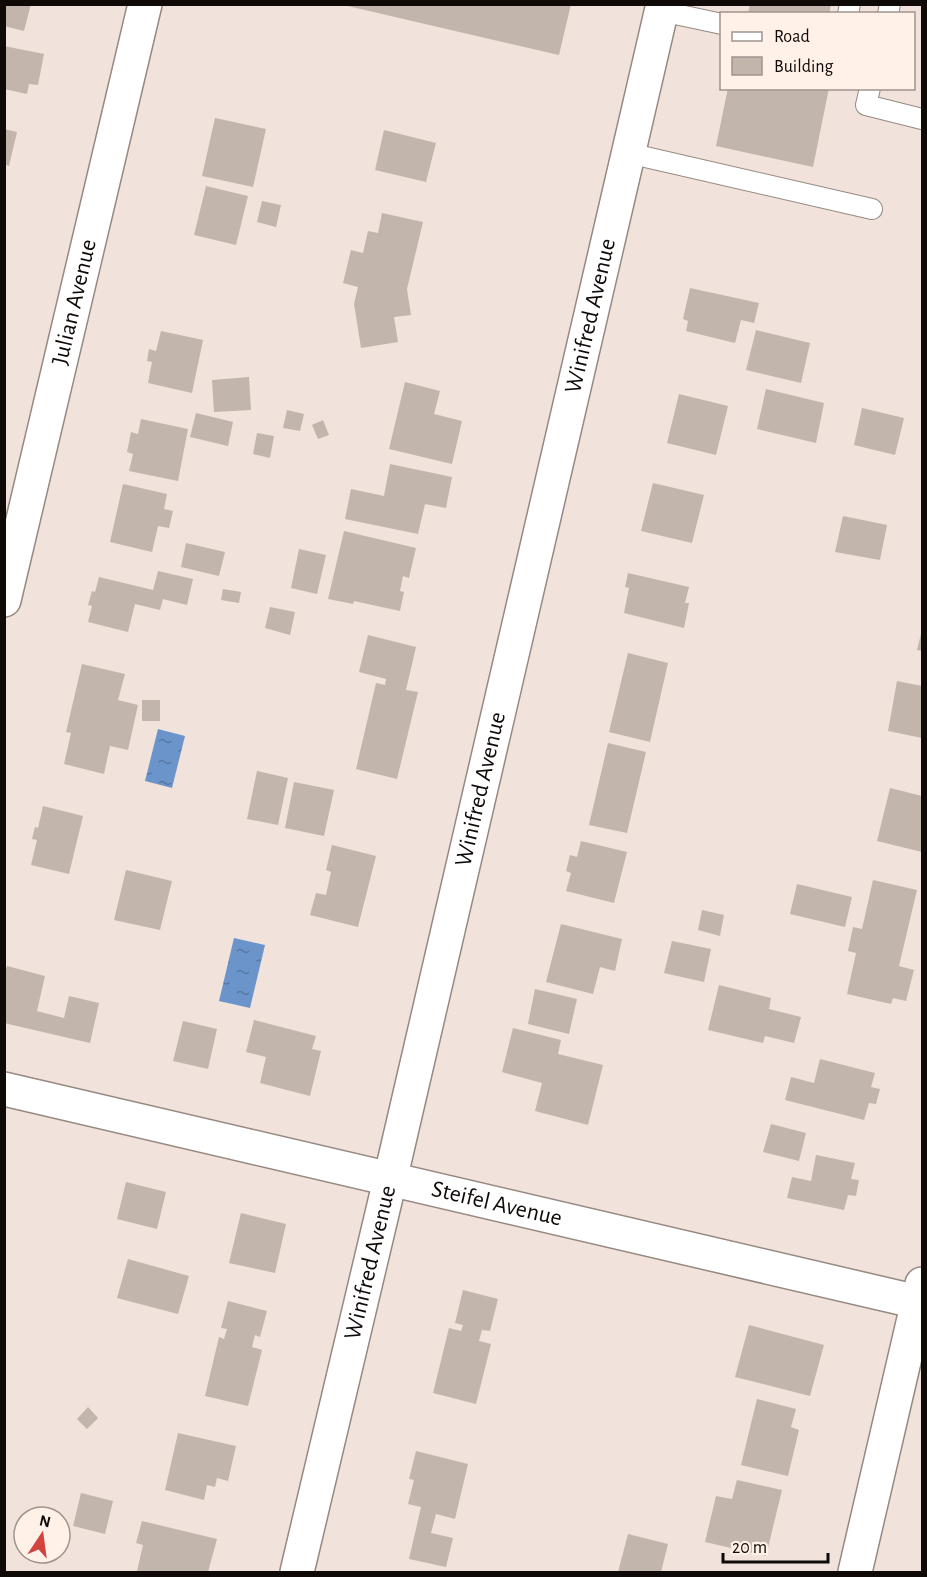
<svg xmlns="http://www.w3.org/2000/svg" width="927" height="1577" font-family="'Alegreya Sans',sans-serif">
	<defs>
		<pattern id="water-ripples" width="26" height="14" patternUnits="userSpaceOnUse" patternTransform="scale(1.5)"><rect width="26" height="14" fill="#6b94ca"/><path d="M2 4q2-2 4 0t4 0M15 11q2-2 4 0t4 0" fill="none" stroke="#5677a2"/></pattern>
	</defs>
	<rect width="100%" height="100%" fill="#f1e3db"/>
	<path fill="url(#water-ripples)" d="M158,729l27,7 -13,52 -27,-7z
		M234,938l31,7 -15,63 -31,-7z"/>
	<path fill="#c1b5ac" d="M4,4h27l-7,27 -20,-5z
		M339,4h232l-12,51z
		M750,4h81l-2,10h-81z
		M4,46l40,8 -6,31 -9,-1 -2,10 -23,-5z
		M728,88h101l-16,79 -97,-21z
		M215,118l51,11 -13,58 -51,-11z
		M4,129l13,3 -8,34 -5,-2z
		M384,130l52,13 -10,39 -51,-12z
		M206,186l42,10 -12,49 -42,-10z
		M262,201l19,4 -5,22 -19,-5z
		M382,213l41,9 -16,67 4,26 -17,2 4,25 -37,6 -7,-44 4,-17 -15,-4 8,-33 12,3 5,-22 10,2z
		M690,288l69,15 -5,20 -13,-3 -6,23 -49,-12 2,-10 -5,-2z
		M756,330l54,13 -9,40 -55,-13z
		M161,331l42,9 -11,53 -44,-10 4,-21 -5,-1 2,-12 7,2z
		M249,377l2,33 -37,2 -2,-32z
		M405,382l35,9 -6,23 28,7 -10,43 -63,-15z
		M766,389l58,14 -8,40 -59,-14z
		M679,394l49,12 -12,49 -49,-12z
		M862,408l42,10 -9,37 -41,-10z
		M287,410l17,4 -4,17 -17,-3z
		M196,413l37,9 -5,24 -38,-9z
		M141,419l47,10 -10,52 -49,-10 4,-17 -6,-2 4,-20 7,2z
		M323,420l6,15 -11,4 -6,-14z
		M257,433l17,3 -4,22 -17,-4z
		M390,464l62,13 -6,31 -21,-4 -7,30 -73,-15 6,-30 33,7z
		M653,483l51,12 -12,48 -51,-12z
		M123,484l44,10 -3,15 9,2 -4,17 -11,-2 -6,26 -42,-10z
		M843,516l44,9 -7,35 -45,-8z
		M344,531l72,17 -7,30 -6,-2 -3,15 4,1 -4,19 -46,-10 -1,3 -25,-5z
		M186,543l39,9 -6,24 -38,-9z
		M299,549l27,6 -9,39 -26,-6z
		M158,571l35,8 -6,26 -24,-6 -3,11 -25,-6 -7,28 -40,-10 4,-16 -4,-1 4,-14 3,1 4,-15 54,13z
		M628,573l61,14 -4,16h4l-5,25 -60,-15 5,-25 -4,-1z
		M223,589l18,3 -2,11 -18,-3z
		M270,607l25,5 -5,23 -25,-7z
		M922,630v21l-5,-1z
		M368,635l48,12 -10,43 12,2 -21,87 -41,-10 20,-86 9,2 1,-6 -27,-7z
		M628,653l40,10 -18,79 -41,-10z
		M82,664l43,10 -7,26 20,5 -10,45 -18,-4 -6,28 -40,-10 7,-31 -5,-1z
		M897,681l25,5v52l-34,-7z
		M142,700h18v21h-18z
		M608,743l38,9 -19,81 -38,-8z
		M257,771l31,7 -10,47 -31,-6z
		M294,782l40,8 -10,46 -39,-8z
		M890,788l32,8v56l-45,-11z
		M43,806l40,10 -14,58 -38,-9 6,-25 -5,-1 3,-12 3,1z
		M581,841l46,11 -13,51 -48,-12 5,-18 -5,-2 4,-16 7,2z
		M332,845l44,11 -18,71 -48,-12 6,-22 10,2 5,-23 -5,-2z
		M126,870l46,11 -12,49 -46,-10z
		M873,880l44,10 -18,76 15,4 -8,31 -13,-3 -2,6 -44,-10 9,-41 -8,-2 5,-24 9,2z
		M797,884l55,13 -7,30 -55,-13z
		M702,910l22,5 -4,21 -22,-6z
		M561,924l61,15 -7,32 -15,-4 -7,27 -47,-12z
		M672,941l39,8 -7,33 -40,-9z
		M7,966l38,10 -8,35 27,7 5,-22 30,7 -9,40 -86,-20v-47z
		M719,985l52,13 -2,11 32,8 -7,26 -29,-7 -2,7 -55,-13z
		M535,989l42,10 -8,35 -41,-10z
		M254,1020l62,16 -4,13 9,2 -11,45 -50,-13 6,-26 -20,-5z
		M183,1021l34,8 -9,40 -35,-8z
		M513,1028l48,12 -3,14 45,11 -15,60 -53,-14 7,-28 -40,-11z
		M820,1059l55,14 -4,14 9,2 -4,15 -7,-1 -5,17 -79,-20 6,-23 23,6z
		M771,1124l35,9 -7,28 -36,-9z
		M816,1155l39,8 -4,16 8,1 -3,16 -8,-1 -4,15 -57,-12 5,-21 19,4z
		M126,1182l40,10 -9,37 -40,-10z
		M241,1213l45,11 -11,49 -46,-10z
		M128,1259l61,17 -11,38 -61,-16z
		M463,1290l35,9 -8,32 -8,-1 -3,11 12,3 -15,60 -43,-11 16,-65 12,3 2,-6 -8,-2z
		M228,1301l39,10 -7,26 -5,-2 -3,12 10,3 -14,56 -43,-10 14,-59 5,2 3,-10 -6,-1z
		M749,1325l75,20 -14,51 -75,-19z
		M757,1399l39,10 -5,18 8,3 -11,46 -47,-11z
		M88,1407l10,11 -11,11 -10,-10z
		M178,1433l58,13 -8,35 -11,-3 -2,9 -8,-2 -3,15 -39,-10z
		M416,1451l52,13 -13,55 -19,-5 -5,19 22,5 -7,29 -37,-8 12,-52 -13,-3 6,-24 -5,-1z
		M737,1480l45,10 -16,66 -61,-14 11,-46 16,3z
		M81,1493l32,8 -8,33 -32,-8z
		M142,1521l75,18 -9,33 -71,-1 6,-26 -7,-2z
		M628,1534l40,10 -7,28h-43z"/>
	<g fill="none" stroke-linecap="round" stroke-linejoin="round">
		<g stroke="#968982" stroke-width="22">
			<path id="lane" d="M661,11l61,13
				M848,14l2,-10
				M888,14l2,-10
				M870,88l-4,17 56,14
				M628,153l244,56"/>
		</g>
		<g stroke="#968982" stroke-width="36">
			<g id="street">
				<path id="s1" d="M4,600l141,-596"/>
				<path id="s2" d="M4,1089l918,214"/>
				<path id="s3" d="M297,1572l93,-392 273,-1176"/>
				<path d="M855,1572l67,-288"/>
			</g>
		</g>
		<use href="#lane" stroke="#fff" stroke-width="20"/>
		<use href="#street" stroke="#fff" stroke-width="33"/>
	</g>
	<g text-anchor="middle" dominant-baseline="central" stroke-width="5" stroke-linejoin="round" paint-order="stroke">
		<g font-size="24" fill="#0f0a08" stroke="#fff0e8">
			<text stroke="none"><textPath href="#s1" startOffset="306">Julian Avenue</textPath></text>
			<text stroke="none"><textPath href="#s3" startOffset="1290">Winifred Avenue</textPath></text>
			<text stroke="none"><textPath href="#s3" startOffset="804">Winifred Avenue</textPath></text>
			<text stroke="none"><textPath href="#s2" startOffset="506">Steifel Avenue</textPath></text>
			<text stroke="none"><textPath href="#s3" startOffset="318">Winifred Avenue</textPath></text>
		</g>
	</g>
	<rect width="927" height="1577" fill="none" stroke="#0f0a08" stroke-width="12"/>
	<rect x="720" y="12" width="195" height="78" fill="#fff0e8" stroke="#9f948e" stroke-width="1.5"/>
	<rect x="732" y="32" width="30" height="9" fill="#ffffff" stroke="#9f948e" stroke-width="1.5"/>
	<text x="774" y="42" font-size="18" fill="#0f0a08">Road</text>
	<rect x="732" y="57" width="30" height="18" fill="#c1b5ac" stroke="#9f948e" stroke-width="1.5"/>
	<text x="774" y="72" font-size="18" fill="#0f0a08">Building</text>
	<g transform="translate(42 1535) rotate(13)"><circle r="28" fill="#fff0e8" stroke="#9f948e" stroke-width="1.5"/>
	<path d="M0-4.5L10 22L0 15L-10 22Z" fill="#d24340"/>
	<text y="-9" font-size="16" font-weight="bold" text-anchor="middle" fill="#0f0a08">N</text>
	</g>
	<path d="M723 1553v9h105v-9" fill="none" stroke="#0f0a08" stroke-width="3"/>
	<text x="732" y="1553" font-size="18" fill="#0f0a08" stroke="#fff0e8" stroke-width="4.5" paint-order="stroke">20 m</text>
</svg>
